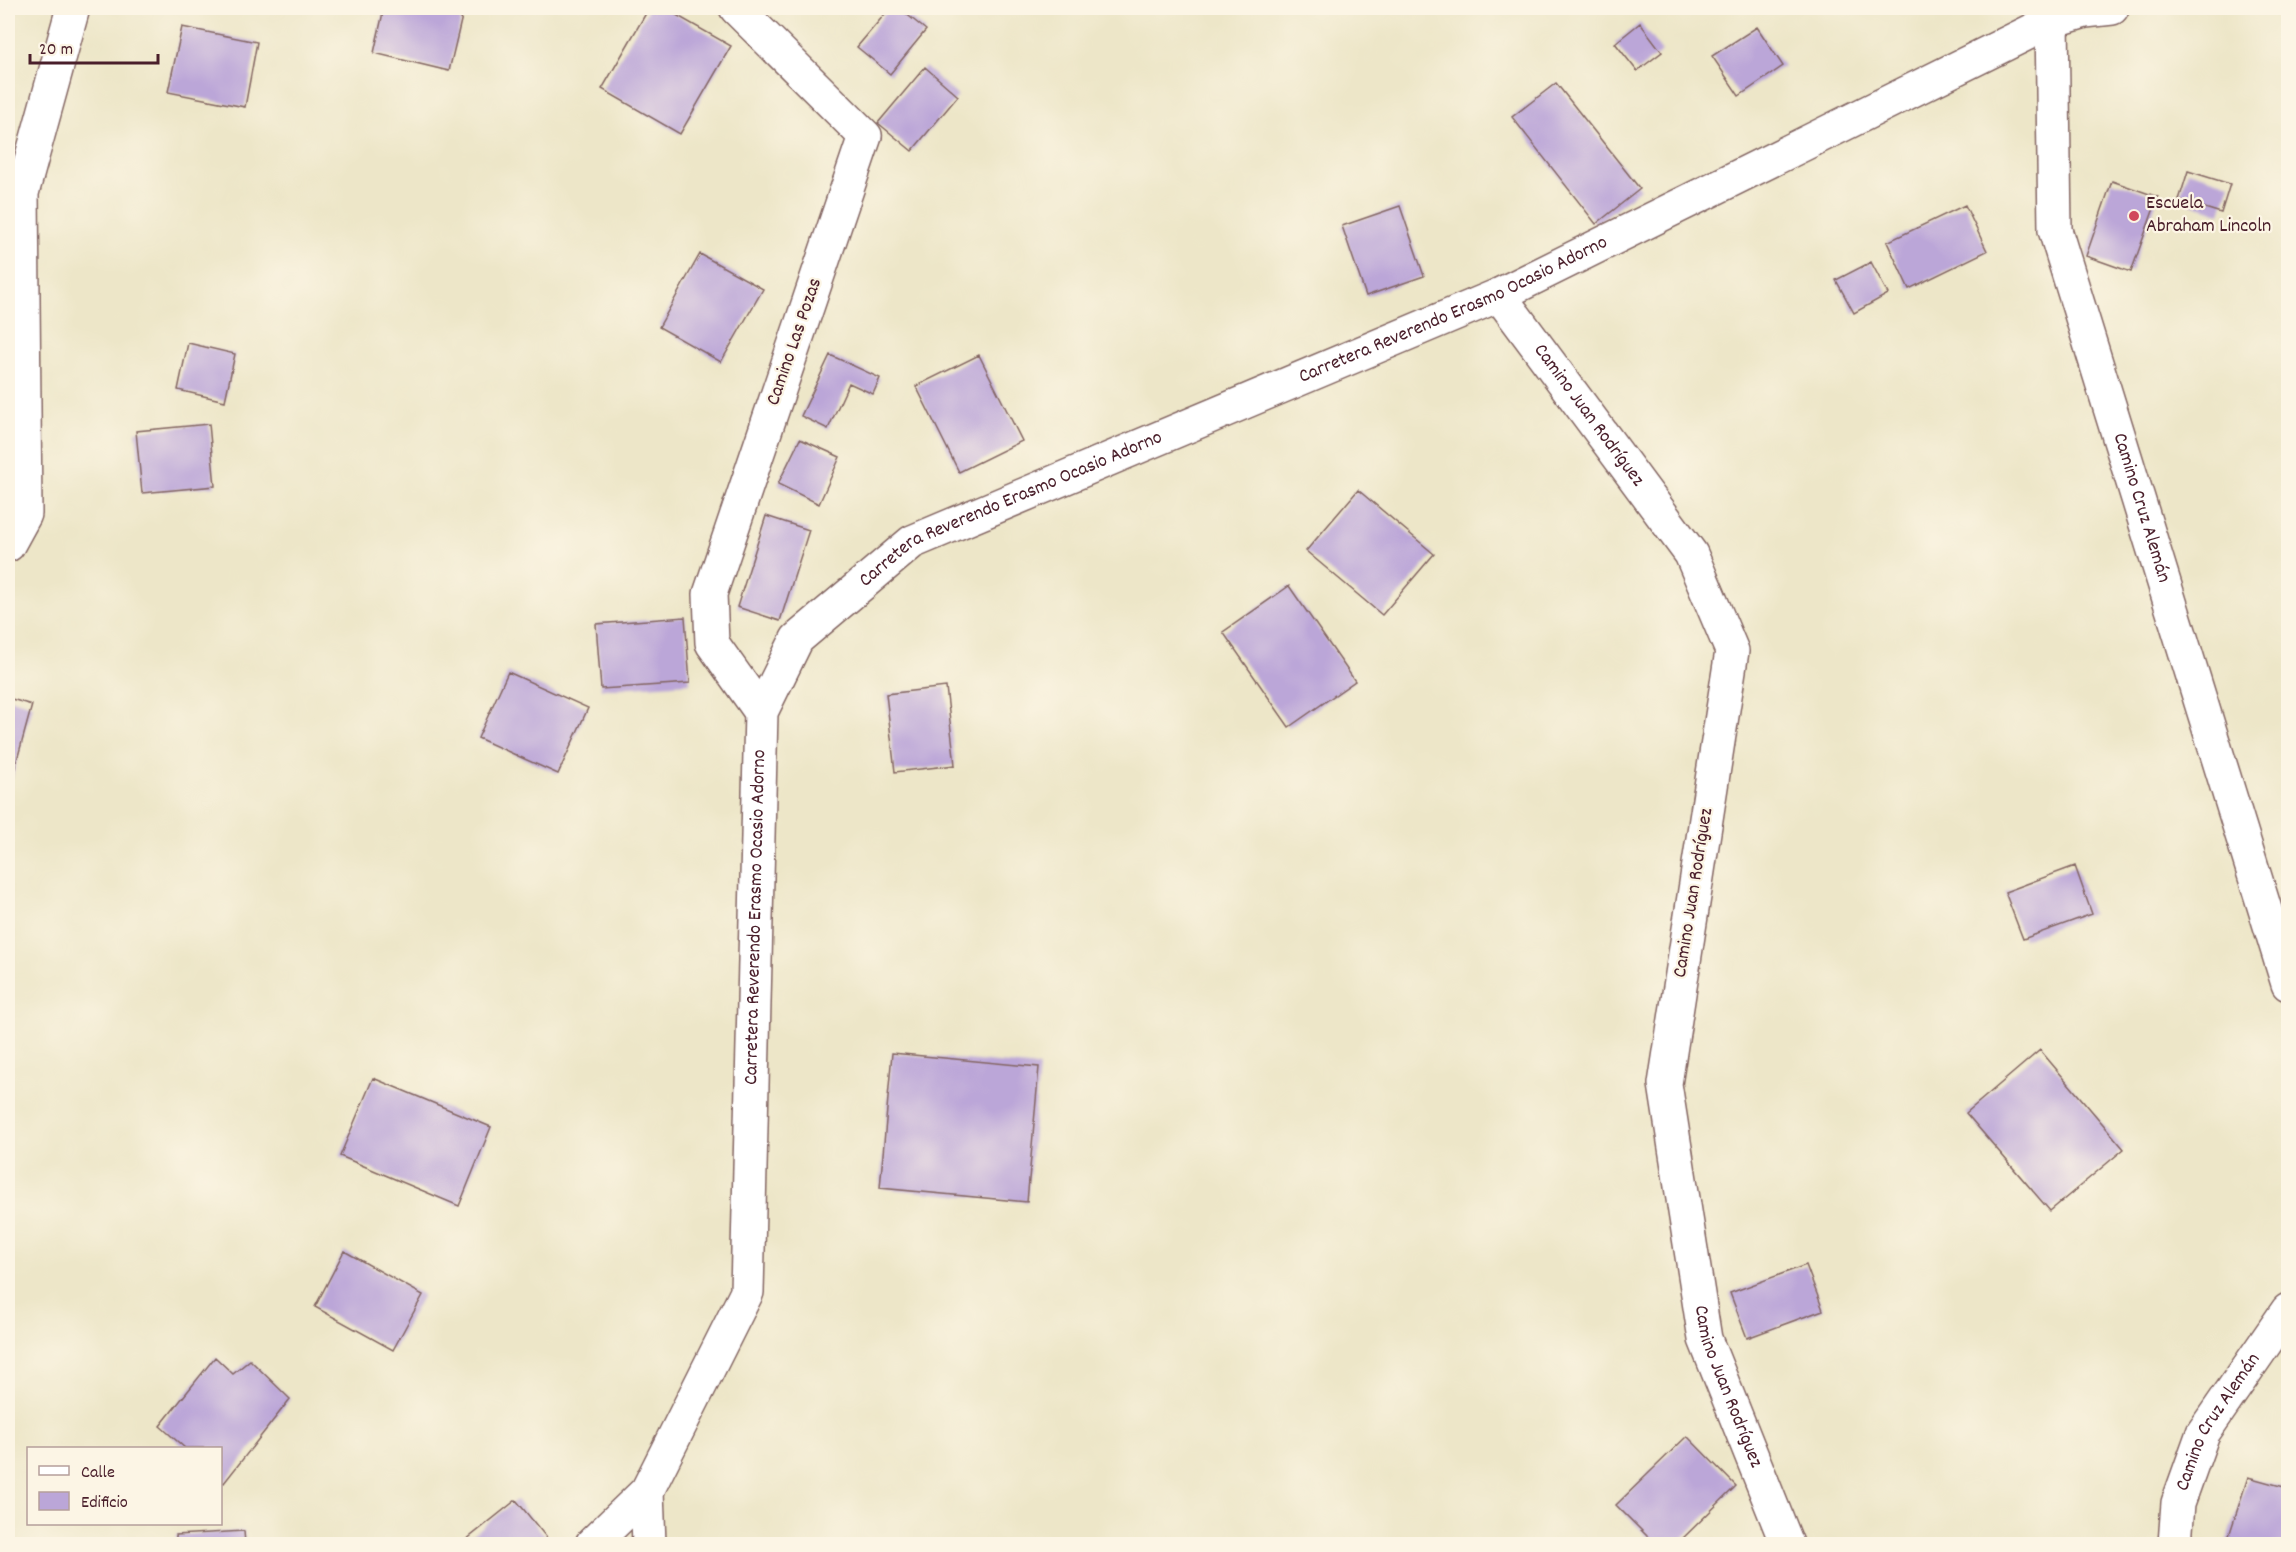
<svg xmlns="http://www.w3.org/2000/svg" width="2296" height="1552" font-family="Dekko,sans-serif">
	<rect width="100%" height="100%" fill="#fcf5e5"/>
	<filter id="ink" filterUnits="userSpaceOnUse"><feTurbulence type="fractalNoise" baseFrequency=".0167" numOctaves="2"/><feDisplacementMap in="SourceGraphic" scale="12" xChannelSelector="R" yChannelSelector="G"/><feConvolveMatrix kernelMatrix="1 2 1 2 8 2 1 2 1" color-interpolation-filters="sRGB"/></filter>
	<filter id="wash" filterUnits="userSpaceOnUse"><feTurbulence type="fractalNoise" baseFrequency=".008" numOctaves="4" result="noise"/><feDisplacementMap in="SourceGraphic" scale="24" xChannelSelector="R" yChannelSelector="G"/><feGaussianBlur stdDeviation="1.35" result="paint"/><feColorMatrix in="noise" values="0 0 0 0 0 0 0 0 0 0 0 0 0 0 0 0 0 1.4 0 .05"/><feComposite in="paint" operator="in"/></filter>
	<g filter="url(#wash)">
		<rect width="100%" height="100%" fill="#ede6c8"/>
		<g id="blocks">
			<path fill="#bba6d8" d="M384,8h80l-15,63 -75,-18z
				M649,8h15l67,38 -51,88 -78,-45z
				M890,8h9l27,22 -36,44 -33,-27z
				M1640,23l22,29 -25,19 -22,-28z
				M182,27l75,15 -12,65 -77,-15z
				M1757,27l26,39 -44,30 -27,-40z
				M925,67l33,29 -46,55 -34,-28z
				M1556,83l84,106 -44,35 -84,-107z
				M2188,171l42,13 -9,29 -42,-13z
				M2112,181l46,16 -27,75 -45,-16z
				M1965,205l22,46 -78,38 -22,-47z
				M1400,206l24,70 -58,20 -24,-70z
				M700,254l63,35 -42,73 -62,-35z
				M1871,262l17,32 -34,19 -18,-33z
				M188,343l47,11 -10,47 -47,-11z
				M830,355l50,23 -7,16 -24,-11 -21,46 -27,-13z
				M979,355l43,86 -63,31 -43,-86z
				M209,424l6,62 -73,7 -6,-62z
				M800,439l40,18 -21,47 -41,-20z
				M1358,490l76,64 -52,61 -76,-64z
				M766,516l43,14 -29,91 -43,-14z
				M1289,586l66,95 -66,46 -66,-95z
				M685,617l5,66 -89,6 -5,-65z
				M508,672l80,36 -30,66 -80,-36z
				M946,687l9,78 -60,7 -9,-78z
				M8,698l24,7 -24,88z
				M2075,866l17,48 -69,25 -18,-47z
				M2040,1050l84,99 -74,62 -84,-98z
				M892,1053l147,14 -12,135 -147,-14z
				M373,1078l118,49 -32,79 -119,-50z
				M344,1251l79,44 -30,55 -78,-43z
				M1806,1265l17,45 -76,28 -17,-45z
				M215,1357l18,17 17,-14 40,39 -66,84 -4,-3v-32h-35l-25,-22z
				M1687,1436l49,50 -59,58h-22l-39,-39z
				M2248,1477l40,11v56h-53l-8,-2z
				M516,1500l35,43 -90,1z
				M244,1531l1,13h-69v-9z"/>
		</g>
	</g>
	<g filter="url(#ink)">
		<use href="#blocks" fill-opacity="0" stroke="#836562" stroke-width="1.5"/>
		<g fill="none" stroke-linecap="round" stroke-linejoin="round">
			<g stroke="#836562" stroke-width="36">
				<g id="minor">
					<path d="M736,8l129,128 -155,458 2,49 49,69"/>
					<path id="s1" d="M2052,21l3,209 233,754"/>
					<path id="s2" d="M1499,295l192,259 41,97 -67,433 40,255 82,205"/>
					<path d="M8,545l17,-31 -3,-321 51,-185"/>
					<path d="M647,1491l2,53"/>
					<path id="s3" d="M592,1544l55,-53 100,-199 14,-580 36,-73 115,-97 587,-247 553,-274 33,-10 27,-3"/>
					<path id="s4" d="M2175,1544l3,-41 25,-70 85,-123"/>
				</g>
			</g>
			<use href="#minor" stroke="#fff" stroke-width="33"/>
		</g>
	</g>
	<circle fill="#d1495b" stroke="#fcf5e5" stroke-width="2" cx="2134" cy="216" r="6"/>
	<g text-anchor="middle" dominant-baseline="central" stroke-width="4.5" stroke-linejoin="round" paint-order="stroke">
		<g font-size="20" fill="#4a1f2b" stroke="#fcf5e5" text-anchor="start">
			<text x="2146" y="204">Escuela<tspan x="2146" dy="23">Abraham Lincoln</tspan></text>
		</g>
		<g font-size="20" fill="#4a1f2b" stroke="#fcf5e5">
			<text stroke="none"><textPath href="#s3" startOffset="1700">Carretera Reverendo Erasmo Ocasio Adorno</textPath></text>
			<text transform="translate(795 342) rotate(-71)">Camino Las Pozas</text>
			<text stroke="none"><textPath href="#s2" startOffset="150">Camino Juan Rodríguez</textPath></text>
			<text stroke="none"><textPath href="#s1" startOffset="500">Camino Cruz Alemán</textPath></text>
			<text stroke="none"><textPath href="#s3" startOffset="1214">Carretera Reverendo Erasmo Ocasio Adorno</textPath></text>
			<text transform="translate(1694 893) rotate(-81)">Camino Juan Rodríguez</text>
			<text stroke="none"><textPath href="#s3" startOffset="674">Carretera Reverendo Erasmo Ocasio Adorno</textPath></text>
			<text stroke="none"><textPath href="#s2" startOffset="1176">Camino Juan Rodríguez</textPath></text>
			<text stroke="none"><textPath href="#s4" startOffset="132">Camino Cruz Alemán</textPath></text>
		</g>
	</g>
	<rect width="2296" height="1552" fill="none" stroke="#fcf5e5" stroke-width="30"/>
	<rect x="27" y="1447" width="195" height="78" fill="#fcf5e5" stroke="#b59f9b" stroke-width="1.5"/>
	<rect x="39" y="1466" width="30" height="9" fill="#ffffff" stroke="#b59f9b" stroke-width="1.5"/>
	<text x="81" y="1477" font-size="18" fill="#4a1f2b">Calle</text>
	<rect x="39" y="1492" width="30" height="18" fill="#bba6d8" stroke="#b59f9b" stroke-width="1.5"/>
	<text x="81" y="1507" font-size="18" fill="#4a1f2b">Edificio</text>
	<path d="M30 54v9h128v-9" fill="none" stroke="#4a1f2b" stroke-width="3"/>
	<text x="39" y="54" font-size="18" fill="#4a1f2b" stroke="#fcf5e5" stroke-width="4.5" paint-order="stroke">20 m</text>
</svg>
